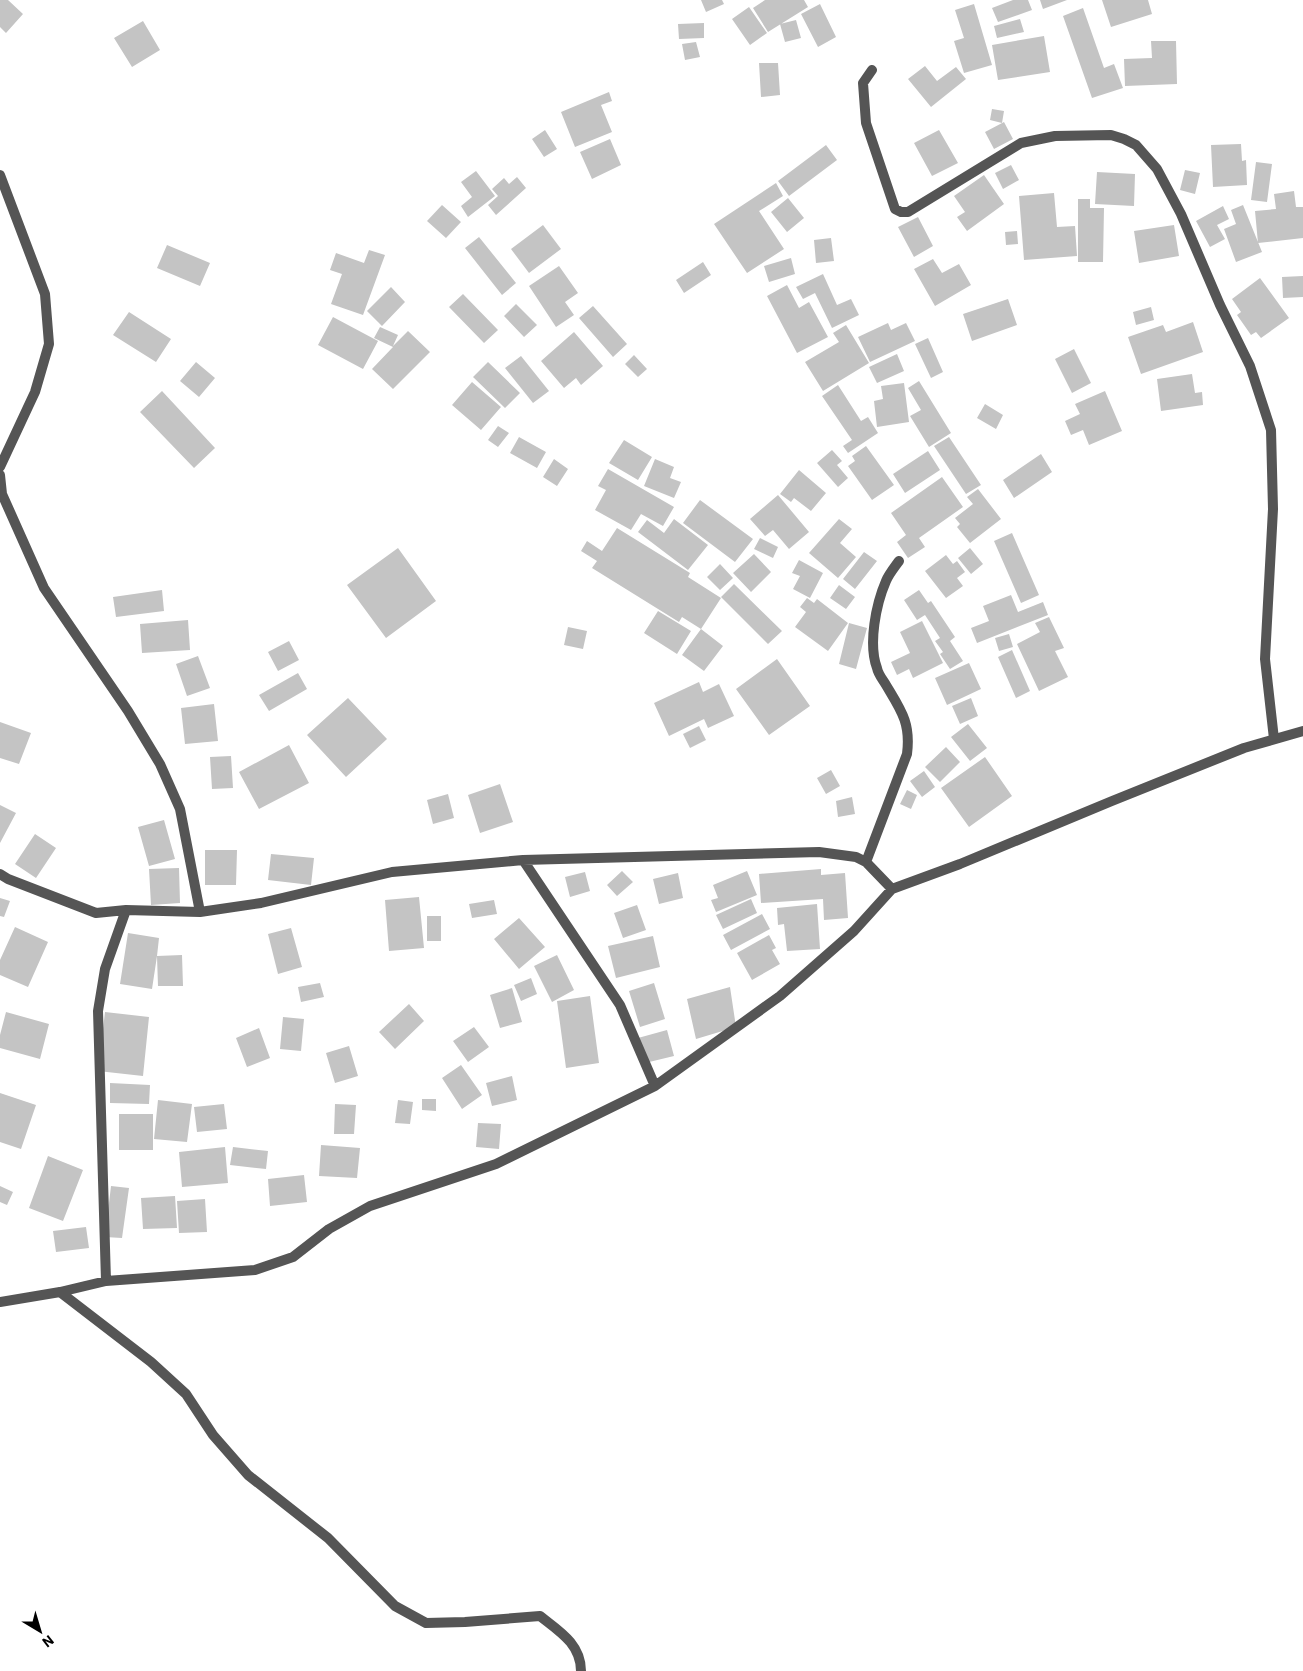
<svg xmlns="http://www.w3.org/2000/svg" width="1303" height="1671" font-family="'IBM Plex Sans',sans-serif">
	<rect width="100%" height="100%" fill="#fff"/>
	<path fill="#c4c4c4" d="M0,0h8l15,14 -17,19 -6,-6z
		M701,0h21l2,4 -18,8z
		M765,0h39l4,7 -40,25 -15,-24z
		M1013,0h15l4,10 -34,12 -6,-14z
		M1040,0h27l-24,9z
		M1102,0h46l4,14 -41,13z
		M820,4l16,33 -18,10 -17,-33z
		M974,4l18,61 -28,8 -10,-32 10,-3 -9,-28z
		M749,7l18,26 -17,12 -18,-26z
		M1083,8l21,60 10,-4 9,24 -31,10 -29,-82z
		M1020,19l4,13 -27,6 -3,-12z
		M796,20l5,18 -16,4 -5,-18z
		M143,21l17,29 -28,17 -18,-29z
		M704,23v15l-25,1 -1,-15z
		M1044,36l6,36 -52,8 -6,-35z
		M1151,41h25l1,43 -52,2 -1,-27 28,-1z
		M696,42l4,15 -15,3 -3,-16z
		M759,63h19l2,32 -19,2z
		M925,66l12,15 19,-14 10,12 -35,28 -23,-28z
		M609,92l3,9 -11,4 11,27 -37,15 -14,-35z
		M992,109l12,2 -2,12 -12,-3z
		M1004,122l9,17 -19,10 -9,-17z
		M545,130l12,19 -13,8 -12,-18z
		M939,130l19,33 -26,13 -18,-33z
		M610,139l11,26 -29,14 -12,-27z
		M1241,144l1,17 4,-1 1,25 -34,2 -2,-42z
		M826,145l11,15 -48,36 -11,-15z
		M1256,162l16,2 -5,38 -16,-2z
		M1011,165l8,15 -16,9 -8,-16z
		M1185,170l15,3 -5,21 -15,-4z
		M476,171l19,25 -27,21 -7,-11 11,-9 -11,-15z
		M1097,172l38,2 -1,32 -39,-2z
		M984,175l20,29 -37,27 -10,-14 8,-5 -11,-16z
		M517,177l9,11 -30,27 -8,-10 10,-9 -6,-7 12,-11 5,6z
		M776,183l7,13 -24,15 25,38 -37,24 -33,-49z
		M1294,191l2,16h7v31l-45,5 -3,-32 21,-2 -2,-15z
		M1054,193l3,34 18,-1 2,30 -53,4 -5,-64z
		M788,198l16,20 -17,14 -16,-20z
		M1078,199h12v9h14l-1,54h-25z
		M442,205l19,17 -15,16 -19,-17z
		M1243,205l19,47 -26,10 -12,-33 12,-5 -5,-14z
		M1223,206l6,13 -12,6 8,14 -15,8 -14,-26z
		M918,217l15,29 -19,11 -16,-30z
		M543,225l18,24 -32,24 -18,-24z
		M1174,225l5,31 -40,7 -5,-32z
		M1017,231l1,13 -12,1 -1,-13z
		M479,237l37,46 -14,12 -37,-47z
		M831,238l3,23 -18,2 -2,-23z
		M167,245l43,18 -10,23 -43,-18z
		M369,250l16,5 -22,60 -32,-11 11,-30 -12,-4 6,-17 28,10z
		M791,258l4,16 -26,8 -5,-16z
		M933,259l9,14 17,-9 12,21 -36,21 -21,-37z
		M703,262l8,13 -27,18 -8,-13z
		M559,266l19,27 -13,9 9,13 -18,12 -27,-41z
		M823,274l14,31 14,-6 8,16 -27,13 -17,-35 -12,6 -7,-12z
		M1303,276v21l-20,1 -1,-21z
		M1260,278l29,40 -28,20 -5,-6 -5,3 -14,-20 4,-3 -9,-13z
		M787,285l12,23 10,-6 19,35 -31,16 -30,-57z
		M391,287l14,15 -23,24 -15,-15z
		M463,294l35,36 -14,13 -35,-36z
		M1008,299l9,26 -45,16 -9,-27z
		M516,304l21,21 -13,12 -20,-21z
		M593,306l34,38 -14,13 -34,-39z
		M1151,307l3,13 -18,5 -3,-13z
		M129,312l42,27 -15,23 -43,-27z
		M333,317l45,24 -15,28 -45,-24z
		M1193,322l10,30 -62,22 -13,-37 35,-12 3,7z
		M888,323l3,7 15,-7 9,18 -45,21 -12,-25z
		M846,325l23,38 -46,28 -18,-29 34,-20 -6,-9z
		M380,327l18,8 -5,11 15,-15 22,21 -37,37 -21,-20 21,-22 -19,-9z
		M574,332l29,34 -22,19 -5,-7 -12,10 -23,-27z
		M928,338l15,34 -12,6 -16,-34z
		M1074,349l17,34 -19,10 -17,-34z
		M897,354l7,17 -27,12 -8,-16z
		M634,355l13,14 -9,8 -13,-13z
		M521,356l28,35 -16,12 -28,-35z
		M196,362l19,16 -16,19 -19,-16z
		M488,362l32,31 -15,15 -32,-31z
		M1192,374l3,19 7,-1 1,13 -42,6 -4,-32z
		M919,381l32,52 -22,14 -19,-31 11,-6 -13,-22z
		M472,382l29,25 -20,23 -29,-25z
		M904,383l5,39 -32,5 -3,-26 9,-2 -2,-13z
		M838,385l23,36 7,-4 10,16 -30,20 -5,-7 9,-6 -30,-44z
		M162,391l53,57 -21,20 -54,-56z
		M1105,391l17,40 -33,14 -6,-15 -12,5 -6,-14 15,-7 -5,-10z
		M985,404l18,11 -7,14 -19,-11z
		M498,426l11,7 -11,14 -10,-7z
		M519,437l27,15 -9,16 -27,-15z
		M949,437l32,48 -15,9 -32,-48z
		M624,440l28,17 -14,23 -29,-17z
		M866,446l28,39 -22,15 -24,-34 7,-5 -3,-5z
		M832,450l10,11 -5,4 11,13 -10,9 -21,-24z
		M928,451l12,19 -35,23 -12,-19z
		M1041,454l11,18 -38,26 -11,-18z
		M554,459l14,10 -11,17 -14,-9z
		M655,459l19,8 -4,11 11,4 -7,16 -30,-12z
		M608,469l66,38 -11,19 -22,-12 -10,16 -36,-20 11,-20 -8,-4z
		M799,470l27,23 -15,18 -17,-13 -3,4 -11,-8z
		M942,477l21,30 -44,31 6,9 -17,11 -11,-16 9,-7 -15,-22z
		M978,489l23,30 -31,24 -13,-16 3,-3 -5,-6 18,-14 -6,-7z
		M778,495l31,37 -20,17 -16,-19 -8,6 -15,-17z
		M700,500l53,39 -18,23 -52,-39z
		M674,519l34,26 -20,25 -50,-38 9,-12 17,13z
		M839,519l13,10 -12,14 16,14 -18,21 -29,-25z
		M617,528l73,45 -2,4 33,21 -20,31 -19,-12 -3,5 -87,-54 5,-7 -16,-10 6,-10 15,10z
		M1012,533l27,62 -18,8 -27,-62z
		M760,538l18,9 -5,11 -19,-9z
		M398,548l38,53 -50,37 -39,-53z
		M970,548l13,16 -12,10 -13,-16z
		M864,552l13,9 -22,28 -12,-10z
		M754,554l17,18 -20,20 -18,-19z
		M946,555l7,9 4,-3 8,11 -8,6 6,8 -17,12 -21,-27z
		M799,560l24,13 -13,25 -17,-9 7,-13 -8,-3z
		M720,564l13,14 -13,12 -13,-13z
		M734,584l48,47 -14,13 -47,-47z
		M839,585l16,12 -9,12 -16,-11z
		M162,590l2,21 -48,6 -3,-20z
		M919,590l9,13 3,-2 24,36 -5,4 13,20 -13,8 -10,-15 3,-2 -8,-11 5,-3 -15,-23 -8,5 -13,-20z
		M1011,595l7,17 25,-10 5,13 -71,28 -6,-15 18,-7 -6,-15z
		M807,598l7,5 3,-4 31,24 -20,28 -33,-24 11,-15 -6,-5z
		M658,611l33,20 -14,23 -33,-21z
		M1049,617l15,31 -9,3 13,26 -29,14 -22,-47 23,-12 -5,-9z
		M188,620l2,30 -48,3 -2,-29z
		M922,621l21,42 -30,15 -4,-9 -12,6 -6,-13 19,-9 -10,-21z
		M849,623l18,5 -11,41 -17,-5z
		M568,627l19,4 -4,18 -19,-4z
		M701,629l22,17 -19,25 -22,-16z
		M1009,634l4,13 -14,4 -4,-13z
		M289,641l10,19 -21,11 -10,-19z
		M1012,650l18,41 -14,7 -18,-41z
		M198,656l12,32 -23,8 -11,-32z
		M777,659l33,47 -41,29 -33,-46z
		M969,663l12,26 -34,16 -12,-27z
		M298,673l9,16 -38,22 -10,-16z
		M699,682l4,10 16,-8 15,32 -26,12 -4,-9 -35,17 -15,-33z
		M348,698l39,41 -41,38 -39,-42z
		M971,698l7,18 -18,8 -8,-18z
		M214,704l4,37 -33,3 -4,-36z
		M0,722l31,11 -12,31 -19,-6z
		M968,724l19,24 -17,13 -19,-24z
		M699,726l7,14 -16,8 -7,-14z
		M289,745l20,38 -50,26 -20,-37z
		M946,747l14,15 -20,20 -15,-15z
		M231,756l2,32 -21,1 -2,-32z
		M985,757l27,39 -43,31 -28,-39z
		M831,770l9,16 -14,8 -9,-16z
		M924,771l11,16 -13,10 -12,-16z
		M500,784l13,38 -33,11 -12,-38z
		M907,790l10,5 -6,14 -11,-5z
		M448,794l6,24 -21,6 -6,-24z
		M852,797l3,17 -17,3 -2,-16z
		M0,805l16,8 -16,30z
		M164,820l11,39 -26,7 -11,-39z
		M35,834l21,14 -20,30 -21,-14z
		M205,850h32l-1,35h-31z
		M271,854l43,4 -3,27 -43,-5z
		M179,868l1,35 -29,2 -2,-36z
		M821,869v6l24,-2 3,45 -24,2 -1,-21 -62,4 -2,-29z
		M622,871l11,11 -16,14 -10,-11z
		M747,871l10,24 -41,17 -5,-12 7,-2 -5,-13z
		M585,872l5,19 -20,6 -5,-20z
		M678,873l5,25 -24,6 -6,-25z
		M419,897l5,51 -35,3 -4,-51z
		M0,898l10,3 -6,16 -4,-1z
		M751,899l6,14 -34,16 -7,-14z
		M494,900l3,14 -25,4 -3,-14z
		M817,904l3,45 -33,2 -3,-27 -6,1 -1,-17z
		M637,905l9,25 -23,8 -9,-25z
		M762,914l8,15 -39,21 -8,-15z
		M427,916h14v25h-14z
		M519,918l26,29 -26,22 -25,-30z
		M15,927l33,15 -20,45 -28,-12v-15z
		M291,928l11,39 -24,7 -10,-40z
		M128,933l31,5 -2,18 25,-1 1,31h-25l-1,-30 -5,33 -32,-5z
		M769,935l7,13 -4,2 8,14 -28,16 -15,-27z
		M653,936l7,31 -44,11 -8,-32z
		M557,955l17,35 -22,12 -18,-36z
		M531,978l6,16 -16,7 -7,-16z
		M320,983l4,14 -23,5 -3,-15z
		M654,983l11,36 -25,8 -11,-36z
		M730,987l6,40 -40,12 -9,-40z
		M512,988l10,34 -22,6 -10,-33z
		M590,996l9,67 -33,5 -9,-67z
		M409,1004l15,17 -29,28 -16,-17z
		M6,1012l43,12 -9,35 -40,-11v-13z
		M105,1012l44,5 -6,59 -45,-5z
		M283,1017l21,2 -3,32 -21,-2z
		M474,1027l15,20 -21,15 -15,-21z
		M259,1028l11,30 -23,9 -11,-29z
		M667,1030l7,26 -29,7 -7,-25z
		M349,1046l9,30 -23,7 -9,-30z
		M461,1065l21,30 -20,14 -20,-31z
		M512,1076l5,24 -25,6 -6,-23z
		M110,1083l40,2 -1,19 -39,-1z
		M0,1093l36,12 -15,44 -21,-7z
		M422,1099h14v12l-14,-1z
		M158,1100l34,4 -5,38 -33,-3z
		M398,1100l15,2 -3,22 -15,-1z
		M224,1104l3,25 -30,3 -3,-25z
		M335,1104l21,1 -2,29h-20z
		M119,1114h34v36h-34z
		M478,1123l23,1 -2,25 -23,-2z
		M321,1145l39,3 -3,30 -38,-2z
		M225,1147l3,36 -46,4 -3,-35z
		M233,1147l35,4 -2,18 -36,-4z
		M48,1156l35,14 -20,51 -34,-13z
		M304,1175l3,27 -37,4 -2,-27z
		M0,1186l13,6 -6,13 -7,-3z
		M111,1186l18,2 -7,50 -17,-1z
		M175,1196l2,32 -34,1 -2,-31z
		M205,1199l2,33 -28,1 -2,-32z
		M86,1227l3,21 -33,4 -3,-21z"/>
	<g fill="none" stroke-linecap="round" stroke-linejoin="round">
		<path stroke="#555" stroke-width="10" d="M872,70l-9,13 3,40 29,86 6,3h7l113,-69 34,-7 56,-1 13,4 12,6 21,24 24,45 39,91 30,61 21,64 2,79 -8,150 9,80
			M0,175l45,119 4,50 -14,48 -35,75
			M0,475l2,19 42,94 84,123 32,53 20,45 20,103
			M523,860l97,145 35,81
			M866,862l41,-108c4,-31 -6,-44 -21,-69 -3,-5 -8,-11 -9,-17 -9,-24 -1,-64 9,-87 3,-7 8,-13 13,-20
			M0,874l8,5 88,34 30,-3 74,2 61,-9 131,-31 131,-12 296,-8 37,5 10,5 26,27
			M106,1281l-8,-270 7,-42 21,-59
			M60,1292l91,70 35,32 27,41 35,40 80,63 67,68 31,17 39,-1 75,-6c19,15 41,28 41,55
			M0,1302l60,-10 46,-11 149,-11 38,-13 36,-28 41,-23 126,-42 159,-78 125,-90 74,-65 38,-42 68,-25 152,-63 132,-53 59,-17"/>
	</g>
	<g transform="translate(40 1631) rotate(142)" stroke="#ffffff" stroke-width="4" paint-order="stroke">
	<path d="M0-4L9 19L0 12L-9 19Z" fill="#000000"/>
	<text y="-8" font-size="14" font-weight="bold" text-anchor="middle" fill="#000000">N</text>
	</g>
</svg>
